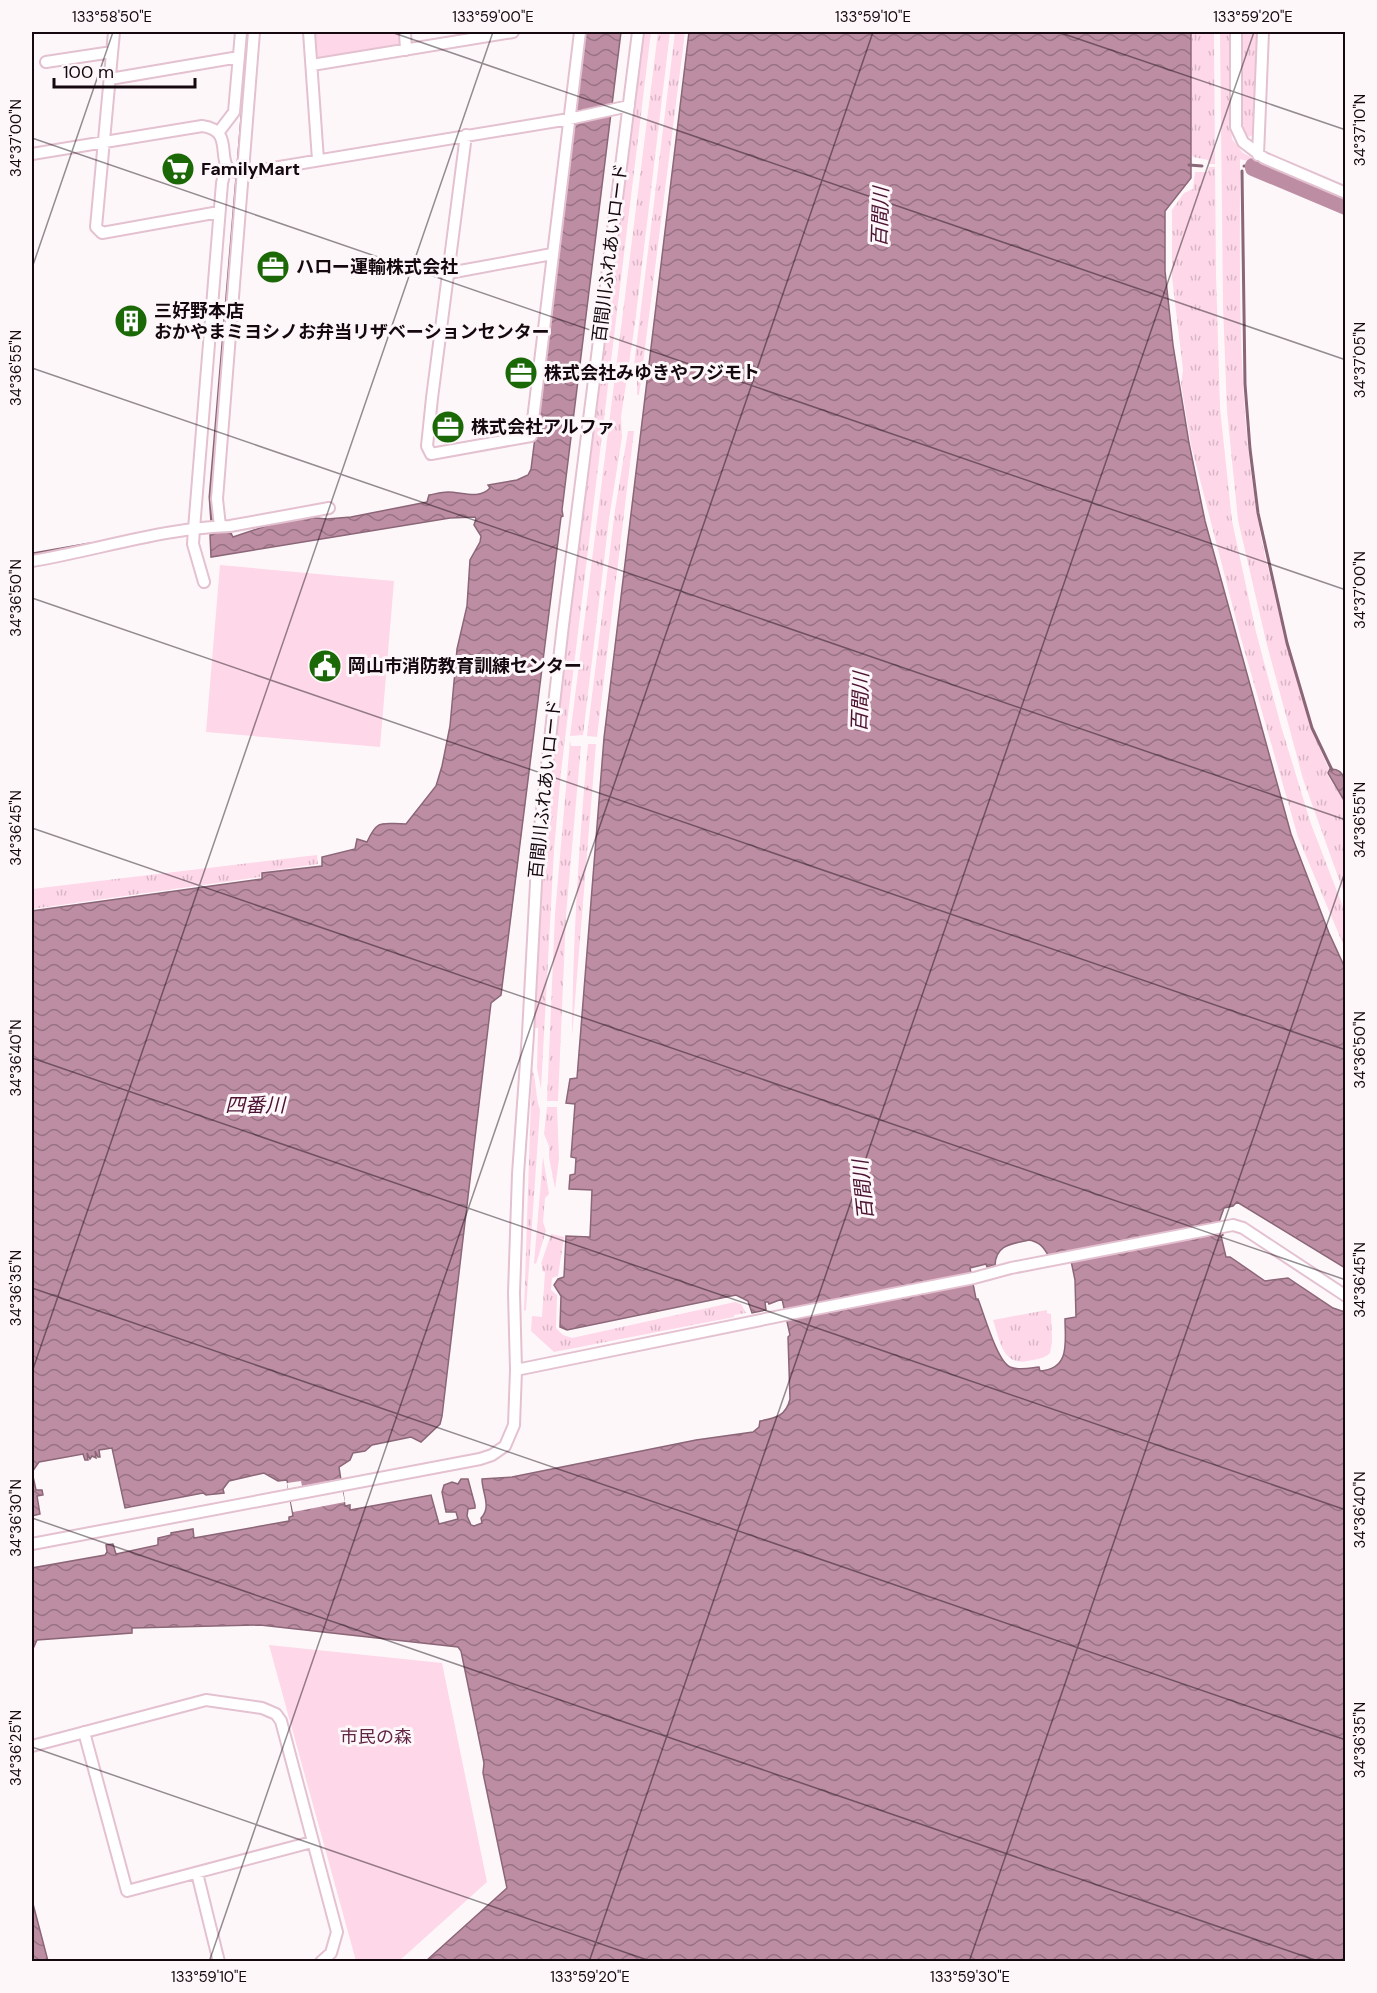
<svg xmlns="http://www.w3.org/2000/svg" width="1377" height="1993" font-family="'DM Sans','Noto Sans JP',sans-serif">
	<defs>
		<pattern id="grass-tufts" width="24" height="20" patternUnits="userSpaceOnUse" patternTransform="scale(1.5)"><rect width="24" height="20" fill="#fed7e8"/><path d="M3 7l-1-3M5 7V3M7 7l1-3M15 17l-1-3M17 17v-4M19 17l1-3" fill="none" stroke="#d9b7c6"/></pattern>
		<pattern id="water-waves" width="16" height="10" patternUnits="userSpaceOnUse" patternTransform="scale(1.5)"><rect width="16" height="10" fill="#bd8ea3"/><path d="M0 5q4-4 8 0t8 0" fill="none" stroke="#987283"/></pattern>
	</defs>
	<rect width="100%" height="100%" fill="#fef7fa"/>
	<path fill="url(#grass-tufts)" d="M642,32h9l-90,740 -7,78 -13,239 -4,-21 1,-40h-4l5,-132 6,-94z
		M658,32h12l-35,291 -14,94 1,20 -13,82 -26,216 -13,1z
		M675,32h10l-46,363h-2v-23l-3,-7z
		M1192,32h22l1,132h-6l-1,-4 -15,-3 -1,-3z
		M1220,32h10v87l2,20 11,14 8,4v5l-11,-3c0,122 -3,246 19,366 5,32 14,62 22,93 12,51 25,103 48,151l-2,5 18,29v93l-42,-117 -37,-138 -28,-121 -11,-109 -4,-106z
		M1240,32h17l-5,103 -3,2c-16,-21 -9,-79 -9,-105z
		M1209,167h6l1,107 4,134 12,113 24,111 25,94 30,98 34,88v37l-47,-112 -58,-202 -49,-190 -10,-61 2,-14 -11,-93v-67l12,-17 9,-4 2,-17h12z
		M628,431h6l-37,306 -10,-1 28,-226z
		M570,741l1,5h10l-15,169 -8,186h-11l8,-187z
		M588,744h8l-24,293c1,-99 7,-195 16,-293z
		M317,855l1,9 -57,8 -1,5 -228,32v-20z
		M532,1069c5,13 3,27 8,41l-14,200 -2,1z
		M547,1107h10l2,52 -4,30 -6,-32v-11l-5,-12z
		M543,1157l6,37 -4,4 -2,24 3,9 -10,33 -2,-1z
		M551,1234l13,3 -6,39 -6,2 -1,12 6,5 -1,33 7,7 9,3 163,-36 6,2 5,9 -12,2v2l-180,35 -23,-21 1,-15 10,1 3,-45 -3,-1v-6l-1,-1z
		M1047,1310v3l4,1 1,28 -2,11c-6,6 -14,6 -22,8 -26,5 -28,-21 -35,-41z"/>
	<path fill="#fed7e8" d="M314,32h86l-1,11 -2,3 -76,13 -5,-3z
		M220,565l174,16 -14,166 -174,-15z
		M269,1645l173,18 45,219 -88,79h-43z"/>
	<path fill="url(#water-waves)" stroke="#8b6677" stroke-width="1.5" fill-rule="evenodd" d="M586,32h35l-59,478 1,6 -2,1c-21,159 -39,319 -60,478l-10,8 -49,413 -2,8 -19,18 -10,-5 -39,8 -7,6 -12,2 -3,7 -11,7 6,39 5,-1v5l81,-15 8,29 19,-5 -2,-7h-10l-4,-20 2,-7 8,-3 6,2 3,-5h7l7,26v3l-7,1 -1,7 4,9 3,1 8,-3 -1,-5c11,-11 1,-25 1,-39l30,-2 184,-37 57,-8 6,-5 1,-6c16,-3 26,-5 30,-22l-2,-62 2,-2 -8,-36 -13,5 -1,-2h-3l1,8 -14,3 -4,-12 -12,-6 -169,35 -7,-3 1,-31 -7,-11 4,-6 6,-2 2,-41 24,1 2,-47 -23,-1 1,-14 5,-1 1,-16 -5,-1 4,-53 -9,-1 4,-24 7,-1 27,-340 85,-706h502v146l-26,33v60l8,74 16,98 16,78 86,313 38,99 16,35v300l-108,-66 -4,4 -9,2 -5,14 4,13 -2,1 5,21h4l35,24 23,-3 45,30 12,4v649h-919l81,-73 -24,-115 1,-10 -23,-112 -3,-4 -198,-22 -128,3v5l-95,7 -5,11v-83l73,-13 2,-3 -1,-7 7,-1 3,10 42,-9v-7l13,-3v-2l22,-4 1,9 95,-17v-4l4,-1 -6,-36 -9,1 -14,-8 -35,8 -6,8 1,4 -18,2 -3,-2 -78,15 -13,-60 -13,2 1,7h-2l-3,-6 1,7 -4,-2 -2,3 -3,-6 1,7h-3l-2,-6 -44,8 -7,10 4,18h6l1,5 -6,1 3,18 -8,2v-605l230,-32v-6l60,-7v-9l33,-8 2,-10 10,3c11,-24 15,-18 39,-18l30,-38 6,-20 8,-40 7,-77 10,-43 3,-46 10,-18 1,-6 -7,-11 2,-6 -1,-2 -25,1 -239,39 -1,-22 6,-4 13,-2 4,8 33,-11 39,-9 22,2 24,-2 76,-15 2,-7c6,-1 13,-3 19,-3 14,0 31,8 42,-4l-2,-3 29,-5 11,-5 3,-6zM1029,1240c10,2 14,6 19,15l21,-4 6,29 1,37 -11,2c0,22 6,50 -25,52l-1,-4c-9,1 -20,4 -29,0 -13,-6 -26,-53 -32,-68h-2l-6,-31 16,-4 1,3 8,-2c1,-21 17,-21 34,-25z
		M1330,769c18,-1 16,19 15,33l-17,-29z
		M32,1900l16,61h-16z"/>
	<path fill="#fef7fa" d="M340,1479l5,23 -52,10 -6,-29 14,-2 1,5z"/>
	<g fill="none" stroke-linecap="round" stroke-linejoin="round">
		<path stroke="#8b6677" stroke-width="3" d="M1189,165l13,1
			M1244,166h9v-2
			M1242,171l3,213 5,65 8,64 29,130 25,85 20,42
			M212,526l-2,-29 39,-465
			M32,554l57,-10"/>
		<path stroke="#bd8ea3" stroke-width="16" d="M1253,166v2l93,39"/>
		<g stroke="#e4c1d0" stroke-width="14">
			<path id="minor" d="M114,32l-18,195 6,6 117,-21
				M309,32l9,128
				M405,32l1,18
				M1236,32v95l7,15 21,16 82,35
				M46,62l66,-10
				M312,65l201,-33
				M110,79l129,-22
				M218,133l16,-21 7,-80
				M466,135l-34,263 -5,48 4,8 100,-18 49,-404
				M32,154l170,-28c39,5 5,46 41,47l326,-54 60,-13
				M1258,155l5,-123
				M449,273l103,-19
				M220,526l-3,-27 37,-467
				M32,561c66,-11 131,-33 198,-35l99,-18
				M204,582l-11,-38 1,-15 28,-346 4,-16
				M516,1370l269,-55 189,-37 37,-10 222,-43 10,3 103,68
				M32,1544l448,-85 12,-4 13,-9 9,-21 2,-55 -2,-77 4,-119 10,-140 10,-189 25,-220 75,-593
				M84,1732l43,159 185,-49
				M32,1746l174,-46 56,8 14,6 5,7 56,211 -6,21 -10,9
				M197,1873l22,89"/>
		</g>
		<use href="#minor" stroke="#fff" stroke-width="10"/>
	</g>
	<path fill="none" stroke="#15090f" stroke-width="1.5" stroke-opacity="0.45" d="M391,32l955,328M1058,32l288,98M32,138l1314,452M32,268l81,-236M32,368l1314,452M32,598l1314,452M32,828l1314,452M32,1058l1314,452M32,1288l1314,452M32,1372l461,-1340M32,1518l1289,444M32,1747l621,215M209,1962l664,-1930M589,1962l665,-1930M969,1962l377,-1093"/>
	<defs>
		<g id="supermarket-disc" transform="scale(1.725)"><circle r="9.5" fill="#1b6807" stroke="#fef7fa"/><path d="M-6-5.5h2.5l.6 2H6L4.5 2H-2.5L-4.4-4H-6ZM-1.5 3.2a1.3 1.3 0 1 0 .1 0ZM3 3.2a1.3 1.3 0 1 0 .1 0Z" fill="#fff"/></g>
		<g id="office-disc" transform="scale(1.725)"><circle r="9.5" fill="#1b6807" stroke="#fef7fa"/><path d="M-6-3h4V-5.5h4V-3h4V5H-6ZM-1-4.5V-3h2v-1.5ZM-6 0V1H6V0Z" fill="#fff"/></g>
		<g id="building-disc" transform="scale(1.725)"><circle r="9.5" fill="#1b6807" stroke="#fef7fa"/><path d="M-4-6H4V6H1V3H-1V6H-4ZM-2.5-4.3h1.7v1.8h-1.7ZM.8-4.3h1.7v1.8H.8ZM-2.5-1h1.7V.8h-1.7ZM.8-1h1.7V.8H.8Z" fill="#fff"/></g>
		<g id="civic-disc" transform="scale(1.725)"><circle r="9.5" fill="#1b6807" stroke="#fef7fa"/><path d="M-.6-6.5H3V-4.5H.6V-3L4-1V1h2V6H-6V1h2V-1L-.6-3ZM-1.2 2.5V6h2.4V2.5Z" fill="#fff"/></g>
	</defs>
	<g fill-rule="evenodd">
		<use href="#supermarket-disc" x="178" y="169"/>
		<use href="#office-disc" x="273" y="267"/>
		<use href="#building-disc" x="131" y="321"/>
		<use href="#office-disc" x="521" y="373"/>
		<use href="#office-disc" x="448" y="427"/>
		<use href="#civic-disc" x="325" y="666"/>
	</g>
	<g text-anchor="middle" dominant-baseline="central" stroke-width="6" stroke-linejoin="round" paint-order="stroke">
		<g font-size="18" font-weight="bold" fill="#15090f" stroke="#fef7fa" text-anchor="start">
			<text x="201" y="169">FamilyMart</text>
			<text x="296" y="267">ハロー運輸株式会社</text>
			<text x="154" y="311">三好野本店<tspan x="154" dy="21">おかやまミヨシノお弁当リザベーションセンター</tspan></text>
			<text x="544" y="373">株式会社みゆきやフジモト</text>
			<text x="471" y="427">株式会社アルファ</text>
			<text x="348" y="666">岡山市消防教育訓練センター</text>
		</g>
		<g font-size="18" fill="#15090f" stroke="#fef7fa">
			<text transform="translate(610 253) rotate(-83)">百間川ふれあいロード</text>
			<text transform="translate(545 789) rotate(-84)">百間川ふれあいロード</text>
		</g>
		<g font-size="18" fill="#612544" stroke="#fef7fa">
			<text x="376" y="1737">市民の森</text>
		</g>
		<g font-size="20" font-style="italic" fill="#4c1232" stroke="#fef7fa">
			<text transform="translate(880 217) rotate(-88)">百間川</text>
			<text transform="translate(860 702) rotate(-88)">百間川</text>
			<text x="255" y="1105">四番川</text>
			<text transform="translate(863 1190) rotate(-96)">百間川</text>
		</g>
	</g>
	<rect width="1377" height="1993" fill="none" stroke="#fef7fa" stroke-width="66"/>
	<path d="M54 78v9h141v-9" fill="none" stroke="#15090f" stroke-width="3"/>
	<text x="63" y="78" font-size="18" fill="#15090f" stroke="#fef7fa" stroke-width="4.5" paint-order="stroke">100 m</text>
	<rect x="33" y="33" width="1311" height="1927" fill="none" stroke="#15090f" stroke-width="2"/>
	<g font-size="15" text-anchor="middle" fill="#15090f">
		<text x="112" y="22">133°58'50"E</text>
		<text x="493" y="22">133°59'00"E</text>
		<text x="873" y="22">133°59'10"E</text>
		<text x="1253" y="22">133°59'20"E</text>
		<text transform="translate(1360 130) rotate(-90)" y="5">34°37'10"N</text>
		<text transform="translate(16 138) rotate(-90)" y="5">34°37'00"N</text>
		<text transform="translate(1360 360) rotate(-90)" y="5">34°37'05"N</text>
		<text transform="translate(16 368) rotate(-90)" y="5">34°36'55"N</text>
		<text transform="translate(1360 590) rotate(-90)" y="5">34°37'00"N</text>
		<text transform="translate(16 598) rotate(-90)" y="5">34°36'50"N</text>
		<text transform="translate(1360 820) rotate(-90)" y="5">34°36'55"N</text>
		<text transform="translate(16 828) rotate(-90)" y="5">34°36'45"N</text>
		<text transform="translate(1360 1050) rotate(-90)" y="5">34°36'50"N</text>
		<text transform="translate(16 1058) rotate(-90)" y="5">34°36'40"N</text>
		<text transform="translate(1360 1280) rotate(-90)" y="5">34°36'45"N</text>
		<text transform="translate(16 1288) rotate(-90)" y="5">34°36'35"N</text>
		<text transform="translate(1360 1510) rotate(-90)" y="5">34°36'40"N</text>
		<text transform="translate(16 1518) rotate(-90)" y="5">34°36'30"N</text>
		<text transform="translate(1360 1740) rotate(-90)" y="5">34°36'35"N</text>
		<text transform="translate(16 1748) rotate(-90)" y="5">34°36'25"N</text>
		<text x="209" y="1982">133°59'10"E</text>
		<text x="590" y="1982">133°59'20"E</text>
		<text x="970" y="1982">133°59'30"E</text>
	</g>
</svg>
